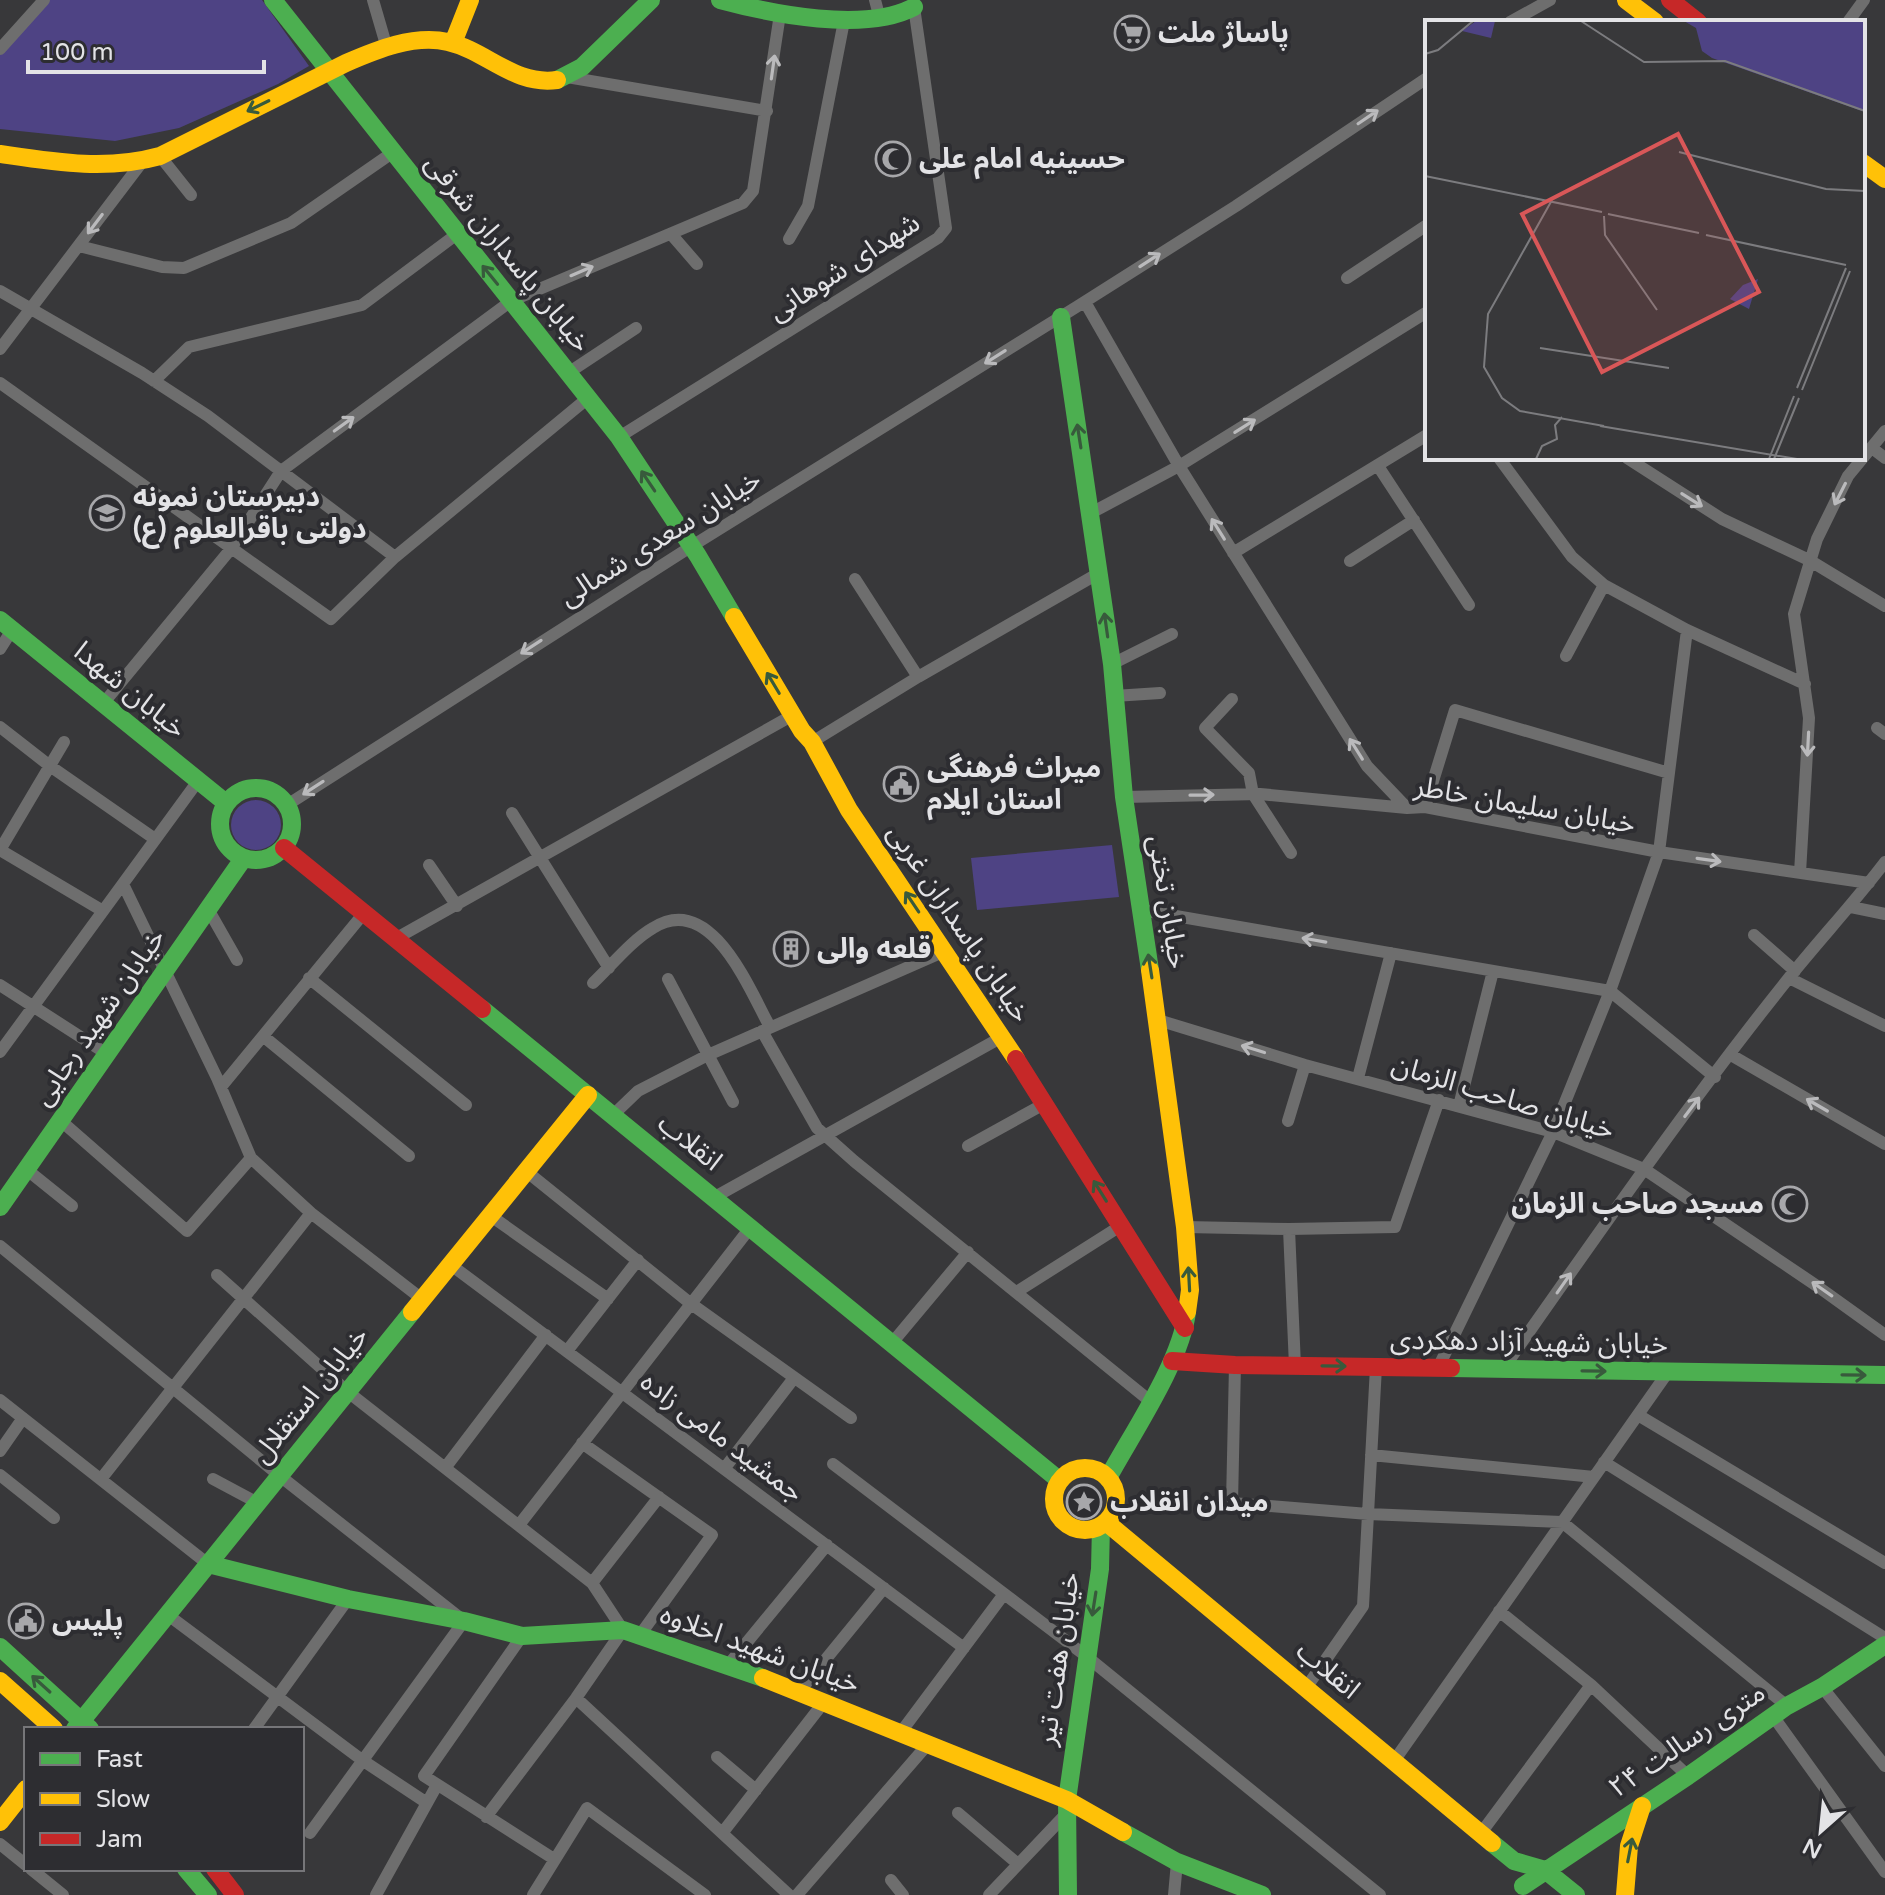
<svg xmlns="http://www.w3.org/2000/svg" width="1885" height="1895" font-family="'Varela Round','Noto Sans Arabic',sans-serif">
	<rect width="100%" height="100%" fill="#38383a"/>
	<path fill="#4e4384" d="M48,0h214l47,66 -31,18 -99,44 -64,13 -115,-12v-74z
		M231 825a25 25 0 1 1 50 0a25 25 0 1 1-50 0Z
		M1112,845l7,52 -142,13 -6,-52z"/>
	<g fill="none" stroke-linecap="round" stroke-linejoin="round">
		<path stroke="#6e6e6e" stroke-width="12" d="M373,0l14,48
			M875,0l5,19
			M1510,22l40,-22
			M1848,22l16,-22
			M0,49l44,-49
			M567,77l200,34
			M160,156l31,39
			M671,234l26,30
			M789,239l19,-33 36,-185
			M79,246l83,21 22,1 107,-45 101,-70
			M1347,278l80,-53
			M0,291l142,82 66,43 187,141
			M1085,302l94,164 188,300 40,42
			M0,349l142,-187
			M568,373l68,-45
			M154,381l35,-34 173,-42 95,-71
			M0,383l331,236 64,-62 193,-159
			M619,437l319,-199 8,-10 -32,-221
			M1872,448l13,10
			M1499,458l73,99 32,28 83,45 118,54
			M1627,458l95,61 87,41 76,46
			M1378,466l91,139
			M1091,513l88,-47 248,-154
			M1233,553l194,-118
			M1350,561l64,-41
			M855,579l63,98
			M0,649l12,-19
			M1566,656l38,-71
			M1112,664l60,-30
			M1114,696l46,-3
			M1232,699l-27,29 44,45 4,21 38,59
			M102,705l128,-155 51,-79 230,-170 232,-98 10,-12 27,-177
			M0,727l50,39 105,73
			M1877,728l8,6
			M812,742l106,-65 181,-104
			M1124,797l136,-3 147,14 18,-1 234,45 210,31
			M287,805l405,-259 386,-240 158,-100 191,-128
			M1425,807l30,-97 214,63
			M512,813l97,155
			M0,850l64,-108
			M0,850l103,61
			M429,865l28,41
			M1800,873l9,-155 -15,-104 23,-75 31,-63 37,-45
			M123,884l94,194 34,80 60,55 111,86
			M1851,907l34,7
			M208,909l29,51
			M1141,910l469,81 105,86
			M1754,935l41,36
			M395,939l398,-224
			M309,978l157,127
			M1789,978l96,48
			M668,979l65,123
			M593,983c18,-17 39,-43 60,-55 58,-37 96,61 117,99
			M0,985l107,69
			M1158,1020l147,45 248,67 91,37 173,117 68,49
			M762,1031l55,97 37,33 296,240
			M263,1036l146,120
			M0,1052l198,-271
			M1731,1055l154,89
			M1358,1078l33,-125
			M221,1087l143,-174
			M1459,1106l34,-135
			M612,1116l26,-25 70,-36 237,-104
			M60,1120l127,111 64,-73
			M1288,1121l17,-56
			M968,1146l76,-42
			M26,1169l46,37
			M526,1171l164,132 161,115
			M713,1198l289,-161
			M491,1216l117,83
			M1185,1227l104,2 106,-2 44,-127
			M1289,1229l6,137
			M0,1246l280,230 184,145 -154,212
			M451,1265l513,383
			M217,1275l131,117 244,191 31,47 -47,68 -90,119
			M1018,1291l104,-66
			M892,1343l76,-91
			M567,1351l71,-91
			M1235,1365l-3,138 136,11 194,8 225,184
			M1438,1368l115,-236 57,-141 49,-139 28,-222
			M1503,1369c92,-131 184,-264 285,-390 32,-40 66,-76 97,-117
			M0,1400l208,164
			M1638,1415l247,148
			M582,1443l130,92 -72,100
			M0,1451l23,-33
			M1371,1455l223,22
			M1604,1462l281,176
			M833,1464l253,192 294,239
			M445,1468l101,-133
			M724,1469l70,-91
			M0,1475l54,43
			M101,1479l210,-266
			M213,1479l45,24
			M519,1525l231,-297
			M592,1583l67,-86
			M1499,1611l92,74 97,91
			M168,1615l194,145 65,43
			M522,1636l-98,140 130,83
			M729,1664l98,-119
			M1822,1687l63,79
			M1306,1688l57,-82 13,-239
			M799,1692l85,-104
			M576,1698l213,197
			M1773,1716l112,156
			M254,1729l94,-130
			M901,1732l103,-138
			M717,1757l39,33
			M1394,1761l274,-389
			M958,1813l60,51
			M723,1832l101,-130
			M1481,1833l110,-148
			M0,1844l26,21
			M31,1869l32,26
			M891,1880l12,15
			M376,1895l61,-110
			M533,1895l54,-87 118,87
			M797,1895l131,-151
			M989,1895l78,-82
			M1174,1895l3,-33"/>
		<path stroke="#4caf50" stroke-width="18" d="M273,0l346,437 79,119 36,61
			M720,0c52,14 145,33 194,7
			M557,80l25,-13 69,-67
			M1061,317l51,347 12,133 26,173
			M0,620l226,183
			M220 824a36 36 0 1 1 72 0a36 36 0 1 1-72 0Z
			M482,1009l577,471
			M0,1207l243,-348
			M1451,1368l434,7
			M1108,1478c25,-46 73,-116 79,-166
			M208,1564l140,35 116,22 58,15 101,-6 140,48
			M0,1647l90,82
			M75,1729l337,-417
			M1123,1832l54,30 85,33
			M1492,1843l22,18 31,9 31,25
			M186,1869l22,26
			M1523,1886l165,-110 99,-70 35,-19 63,-42
			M1068,1895l-1,-95 33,-231 1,-43"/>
		<path stroke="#ffc107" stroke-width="18" d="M1626,0l29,22
			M453,43l17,-43
			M0,154c54,8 106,17 160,2l186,-93c30,-13 68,-29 102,-21 39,9 66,44 109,38
			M1863,163l22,16
			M734,617l68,114 10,11 37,68 167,249
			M1150,970l35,257 5,63 -3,22
			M412,1312l176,-217
			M1054 1499a31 31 0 1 1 62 0a31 31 0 1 1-62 0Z
			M1106,1522l386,321
			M763,1678l304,122 56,32
			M0,1681l54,48
			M0,1822l26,-33
			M1625,1895l4,-49 13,-40"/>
		<path stroke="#c62828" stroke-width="18" d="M1670,0l28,22
			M284,848l198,161
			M1016,1059l169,269
			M1172,1361l63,4 216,3
			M215,1869l20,26"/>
	</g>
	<defs><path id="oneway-shaft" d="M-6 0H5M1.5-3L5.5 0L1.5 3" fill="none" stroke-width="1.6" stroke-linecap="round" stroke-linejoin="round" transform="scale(2)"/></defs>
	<g stroke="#bababc">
		<use href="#oneway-shaft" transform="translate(773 67) rotate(-82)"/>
		<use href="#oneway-shaft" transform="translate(1368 117) rotate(-34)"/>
		<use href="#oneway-shaft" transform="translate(95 224) rotate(127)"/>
		<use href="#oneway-shaft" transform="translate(1150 260) rotate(-33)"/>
		<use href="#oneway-shaft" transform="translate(582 271) rotate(-23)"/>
		<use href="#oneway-shaft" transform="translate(995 357) rotate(148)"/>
		<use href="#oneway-shaft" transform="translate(344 424) rotate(-36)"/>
		<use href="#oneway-shaft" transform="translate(1245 426) rotate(-32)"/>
		<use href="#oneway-shaft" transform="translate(1840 494) rotate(117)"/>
		<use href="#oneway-shaft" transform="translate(1692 500) rotate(32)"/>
		<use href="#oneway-shaft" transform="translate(1218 529) rotate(-122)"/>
		<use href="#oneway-shaft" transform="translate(531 647) rotate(147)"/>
		<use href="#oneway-shaft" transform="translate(1808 744) rotate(93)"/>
		<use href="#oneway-shaft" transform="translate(1356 749) rotate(-122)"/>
		<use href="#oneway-shaft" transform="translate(313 788) rotate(147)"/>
		<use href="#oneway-shaft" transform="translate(1202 795) rotate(-1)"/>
		<use href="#oneway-shaft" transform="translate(1709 860) rotate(8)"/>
		<use href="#oneway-shaft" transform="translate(1314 940) rotate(-170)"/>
		<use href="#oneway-shaft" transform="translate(1253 1049) rotate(-163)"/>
		<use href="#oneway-shaft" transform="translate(1817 1105) rotate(-150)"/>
		<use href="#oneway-shaft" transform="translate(1692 1107) rotate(-53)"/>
		<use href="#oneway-shaft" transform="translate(1564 1283) rotate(-55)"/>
		<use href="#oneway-shaft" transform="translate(1822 1289) rotate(-145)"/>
	</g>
	<g stroke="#385a3c">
		<use href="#oneway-shaft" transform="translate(258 106) rotate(154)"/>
		<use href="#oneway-shaft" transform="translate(490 275) rotate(-129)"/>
		<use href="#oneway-shaft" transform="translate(1079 436) rotate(-99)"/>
		<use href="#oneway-shaft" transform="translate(648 481) rotate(-124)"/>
		<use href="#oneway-shaft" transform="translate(1106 625) rotate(-98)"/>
		<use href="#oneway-shaft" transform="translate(773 683) rotate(-121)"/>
		<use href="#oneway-shaft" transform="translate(912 902) rotate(-124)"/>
		<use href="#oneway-shaft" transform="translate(1150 966) rotate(-99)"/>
		<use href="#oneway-shaft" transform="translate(1100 1191) rotate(-122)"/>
		<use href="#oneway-shaft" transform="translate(1189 1279) rotate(-93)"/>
		<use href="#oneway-shaft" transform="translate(1334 1366) rotate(1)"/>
		<use href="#oneway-shaft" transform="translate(1594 1371) rotate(1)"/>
		<use href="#oneway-shaft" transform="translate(1854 1375) rotate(1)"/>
		<use href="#oneway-shaft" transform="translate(1094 1604) rotate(99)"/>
		<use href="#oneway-shaft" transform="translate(41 1684) rotate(-138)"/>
		<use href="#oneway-shaft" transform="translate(1630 1850) rotate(-79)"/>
	</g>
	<defs>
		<g id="supermarket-ring" transform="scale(1.8)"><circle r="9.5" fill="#2d2d31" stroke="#a7a7aa" stroke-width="1.5"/><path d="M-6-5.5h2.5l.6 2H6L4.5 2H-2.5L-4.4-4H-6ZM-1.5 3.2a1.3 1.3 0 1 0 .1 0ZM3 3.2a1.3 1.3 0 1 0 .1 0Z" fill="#a7a7aa"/></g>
		<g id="mosque-ring" transform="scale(1.8)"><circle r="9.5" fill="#2d2d31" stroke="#a7a7aa" stroke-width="1.5"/><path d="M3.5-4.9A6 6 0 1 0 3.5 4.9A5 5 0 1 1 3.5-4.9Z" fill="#a7a7aa"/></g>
		<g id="school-ring" transform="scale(1.8)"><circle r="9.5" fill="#2d2d31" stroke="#a7a7aa" stroke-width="1.5"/><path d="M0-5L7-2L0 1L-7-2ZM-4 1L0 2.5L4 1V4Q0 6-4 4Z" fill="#a7a7aa"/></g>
		<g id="civic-ring" transform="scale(1.8)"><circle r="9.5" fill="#2d2d31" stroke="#a7a7aa" stroke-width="1.5"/><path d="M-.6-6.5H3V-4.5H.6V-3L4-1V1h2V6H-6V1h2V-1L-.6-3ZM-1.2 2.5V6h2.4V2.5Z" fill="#a7a7aa"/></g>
		<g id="building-ring" transform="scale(1.8)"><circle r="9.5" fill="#2d2d31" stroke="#a7a7aa" stroke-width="1.5"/><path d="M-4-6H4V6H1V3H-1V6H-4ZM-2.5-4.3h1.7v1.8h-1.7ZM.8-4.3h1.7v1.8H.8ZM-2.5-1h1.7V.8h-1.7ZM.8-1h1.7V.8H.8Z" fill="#a7a7aa"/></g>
		<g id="sight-ring" transform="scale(1.8)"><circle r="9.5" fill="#2d2d31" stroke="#a7a7aa" stroke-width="1.5"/><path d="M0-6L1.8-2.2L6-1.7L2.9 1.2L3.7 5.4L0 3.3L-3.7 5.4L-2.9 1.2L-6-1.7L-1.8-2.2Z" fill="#a7a7aa"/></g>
	</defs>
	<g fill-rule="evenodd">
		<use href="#supermarket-ring" x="1132" y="33"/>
		<use href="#mosque-ring" x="893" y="159"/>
		<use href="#school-ring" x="107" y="513"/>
		<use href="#civic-ring" x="901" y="784"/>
		<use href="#building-ring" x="791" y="949"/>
		<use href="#mosque-ring" x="1790" y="1204"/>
		<use href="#sight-ring" x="1084" y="1502"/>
		<use href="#civic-ring" x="26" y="1621"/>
	</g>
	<g text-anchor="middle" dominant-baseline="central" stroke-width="8" stroke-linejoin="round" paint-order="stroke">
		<g font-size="28" font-weight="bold" fill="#e3e3e6" stroke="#2d2d31" text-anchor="start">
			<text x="1158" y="33">پاساژ ملت</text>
			<text x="919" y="159">حسینیه امام علی</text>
			<text x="133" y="497">دبیرستان نمونه<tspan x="133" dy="32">دولتی باقرالعلوم (ع)</tspan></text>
			<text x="927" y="768">میراث فرهنگی<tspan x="927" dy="32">استان ایلام</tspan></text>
			<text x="817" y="949">قلعه والی</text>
			<text x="1764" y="1204" text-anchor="end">مسجد صاحب الزمان</text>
			<text x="1110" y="1502">میدان انقلاب</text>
			<text x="52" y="1621">پلیس</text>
		</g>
		<g font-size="28" fill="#e3e3e6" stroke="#2d2d31">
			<text transform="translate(508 253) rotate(51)">خیابان پاسداران شرقی</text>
			<text transform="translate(844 267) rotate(-33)">شهدای شوهانی</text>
			<text transform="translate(660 538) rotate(-32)">خیابان سعدی شمالی</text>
			<text transform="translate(130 690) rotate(39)">خیابان شهدا</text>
			<text transform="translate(1525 805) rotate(10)">خیابان سلیمان خاطر</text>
			<text transform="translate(1168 902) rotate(81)">خیابان تختی</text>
			<text transform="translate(959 923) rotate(56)">خیابان پاسداران غربی</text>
			<text transform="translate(99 1017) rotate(-55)">خیابان شهید رجایی</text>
			<text transform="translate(1503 1097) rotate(17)">خیابان صاحب الزمان</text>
			<text transform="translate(690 1142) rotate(39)">انقلاب</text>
			<text transform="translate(1529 1342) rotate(1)">خیابان شهید آزاد دهکردی</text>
			<text transform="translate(310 1395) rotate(-51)">خیابان استقلال</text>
			<text transform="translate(722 1437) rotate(37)">جمشید مامی زاده</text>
			<text transform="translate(760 1649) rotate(20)">خیابان شهید اخلاوه</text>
			<text transform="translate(1058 1659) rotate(-82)">خیابان هفت تیر</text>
			<text transform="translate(1328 1670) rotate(40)">انقلاب</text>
			<text transform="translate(1687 1740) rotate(-34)">۲۴ متری رسالت</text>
		</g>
	</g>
	<g transform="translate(1425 20)">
		<rect width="440" height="440" fill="#38383a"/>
		<path d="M51,1h19l-4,17 -29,-7zM259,1h181v91l-153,-54 -10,-7 -6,-23zM333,259l-9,30 -19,-10 13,-14z" fill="#4e4384"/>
		<path fill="none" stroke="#7c7c7f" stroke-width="2" d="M156,1l63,41 81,-1 140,50M0,34l13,-4 35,-29M254,132l147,37 39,2M0,156l177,36M127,180l-64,114 -4,53 18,31 18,13 84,15M183,194l91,19M179,196l1,19 52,75M281,215l140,30M115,328l129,20M372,368l49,-120M377,370l48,-119M175,406l197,33M111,439l6,-13 15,-7 -2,-14 7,-8M344,439l25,-63M349,439l25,-61"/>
		<path fill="#d95758" fill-opacity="0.15" stroke="#d95758" stroke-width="4" d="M253,114l81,158 -157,80 -80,-158z"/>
		<rect width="440" height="440" fill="none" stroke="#e3e3e6" stroke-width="4"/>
	</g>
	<rect x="24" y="1727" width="280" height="144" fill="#2d2d31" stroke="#767679" stroke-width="2"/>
	<rect x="40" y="1753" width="40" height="12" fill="#4caf50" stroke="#767679" stroke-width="2"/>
	<text x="96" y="1767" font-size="24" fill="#e3e3e6">Fast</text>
	<rect x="40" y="1793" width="40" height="12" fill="#ffc107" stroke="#767679" stroke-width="2"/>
	<text x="96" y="1807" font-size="24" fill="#e3e3e6">Slow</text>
	<rect x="40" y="1833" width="40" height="12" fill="#c62828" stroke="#767679" stroke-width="2"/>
	<text x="96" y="1847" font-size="24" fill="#e3e3e6">Jam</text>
	<g transform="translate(1821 1831) rotate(207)" stroke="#2d2d31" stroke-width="6" paint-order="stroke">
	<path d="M0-6L14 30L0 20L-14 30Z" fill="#e3e3e6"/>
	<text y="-12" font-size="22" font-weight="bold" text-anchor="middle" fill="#e3e3e6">N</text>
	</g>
	<path d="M28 60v12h236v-12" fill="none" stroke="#e3e3e6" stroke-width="4"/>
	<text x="40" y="60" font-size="24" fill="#e3e3e6" stroke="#2d2d31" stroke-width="6" paint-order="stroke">100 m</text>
</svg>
